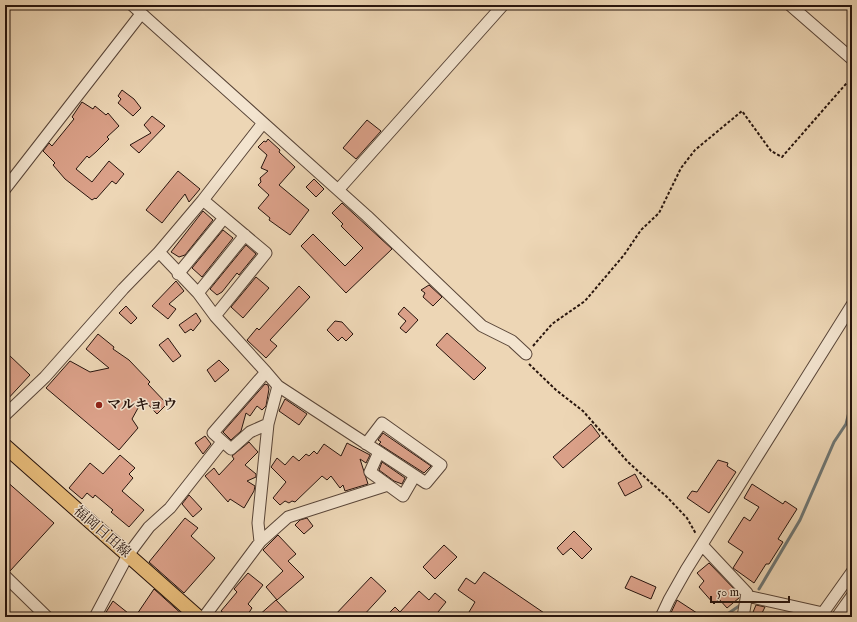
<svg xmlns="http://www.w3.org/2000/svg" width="857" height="622" font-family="'IM FELL English','Noto Serif JP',serif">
	<rect width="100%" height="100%" fill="#edd6b5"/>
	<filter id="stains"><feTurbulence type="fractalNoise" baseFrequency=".005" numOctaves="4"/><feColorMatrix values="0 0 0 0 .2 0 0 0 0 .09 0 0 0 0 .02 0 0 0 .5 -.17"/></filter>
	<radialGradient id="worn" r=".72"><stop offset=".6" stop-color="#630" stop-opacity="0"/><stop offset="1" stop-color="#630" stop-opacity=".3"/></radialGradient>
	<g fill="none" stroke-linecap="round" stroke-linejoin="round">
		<path stroke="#6e7674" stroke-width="3" d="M759,589l41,-69 34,-78 12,-18 6,-24
			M723,617l19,-13"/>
	</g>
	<path fill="#daa088" stroke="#27140d" d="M122,90l12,9 7,9 -8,8 -15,-13 3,-4 -3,-3z
		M82,102l11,7 2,-3 11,9 2,-2 11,13 -12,11 2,2 -13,13 -7,6 -2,-2 -11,13 16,13 17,-21 15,13 -8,10 -4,-3 -16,18 -1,-1 -3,2 -27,-21 -12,-14 2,-2 -12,-12 6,-8 3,3 22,-27 -2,-2z
		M152,116l13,10 -26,27 -9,-8 21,-12 -7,-8z
		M367,120l14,11 -25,28 -13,-11z
		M268,139l12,11 -1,2 16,15 -16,18 30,25 -19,25 -21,-15 1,-2 -12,-10 11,-13 -11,-10 3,-3 -1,-4 8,-7 -7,-3 6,-13 -9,-8 6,-6 2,1z
		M178,171l22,18 -11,13 -4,-8 -23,29 -16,-13z
		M314,179l10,10 -8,8 -10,-10z
		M342,203l50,46 -46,44 -45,-47 12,-12 32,32 18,-18 -22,-22 2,-2 -11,-11z
		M203,211l10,9 -28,35 -6,2 -8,-5z
		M223,230l10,8 -31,39 -10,-9z
		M246,245l10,9 -17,21 -2,-2 -15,19 -5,3 -7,-6z
		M256,277l13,11 -26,30 -12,-11z
		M176,281l8,10 -15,13 7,5 -8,10 -16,-13z
		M429,285l13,12 -9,9 -10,-9 2,-4 -4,-3z
		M299,286l11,11 -40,43 7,6 -11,12 -19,-18 10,-12 2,2z
		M126,306l11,12 -6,6 -12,-11z
		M404,307l14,13 -12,13 -6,-5 6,-7 -8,-7z
		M196,313l5,8 -8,10 -2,-2 -6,4 -6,-8z
		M335,321l7,1 11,12 -7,7 -4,-4 -4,4 -11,-11z
		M447,333l39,35 -12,12 -38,-35z
		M98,334l16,13 -1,2 16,11 21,22 -2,2 19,20 -10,10 -14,-15 -11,20 6,9 -19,22 -73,-62 24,-27 20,11 19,-4 -23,-19z
		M168,338l13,18 -8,6 -14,-17z
		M9,355l21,20 -25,27v-42z
		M219,360l10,10 -14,12 -8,-12z
		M265,384l3,1 1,4 -3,17 -4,4 -5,-4 -7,10 -4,-3 -5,18 -10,9 -8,-8z
		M285,399l22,15 -8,11 -20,-14z
		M591,424l9,12 -37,32 -10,-11z
		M383,433l48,33 -7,7 -45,-29 2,-2 -3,-2z
		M205,436l6,8 -8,10 -8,-11z
		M249,442l9,10 -13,13 11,9v3l-9,4 8,5 -1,5 -10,17 -14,-9 -2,3 -23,-26 9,-8 5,7 15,-16 -2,-3z
		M347,443l23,12 -4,8 -6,-4 8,25 -23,7 -2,-6 -3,3 -9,-12 -4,4 -5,-4 -27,26 -3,-1 -3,2 -4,-2 -5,4 -7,-7 13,-16 -15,-15 6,-9 8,7 8,-9 6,5 7,-7 3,2 5,-5 3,3 7,-10 17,12z
		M120,455l15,13 -6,6 4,4 -11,13 22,19 -15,17 -18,-15 2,-2 -18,-15 -2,3 -6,-5 -5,6 -13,-11 21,-25 13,11z
		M718,460l10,3 -1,3 9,6 -27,41 -22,-15 5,-7 5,1z
		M382,462l23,16 -3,6 -8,-3 -15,-11z
		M635,474l7,13 -17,9 -7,-13z
		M5,480l49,43 -44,48 -5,-4z
		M752,484l31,20 2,-3 12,8 -19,30 5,3 -14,22h-3l-12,19 -21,-15 10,-16 -15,-10 16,-25 6,4 9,-14 -15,-9z
		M189,495l13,14 -9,8 -11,-13z
		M185,518l13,10 -7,8 24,22 -31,35 -35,-31z
		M307,518l6,8 -9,8 -9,-9 5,-5z
		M574,531l18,18 -10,10 -11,-11 -8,7 -6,-7z
		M278,535l18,19 -8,7 16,16 -27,23 -11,-13 17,-16 -20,-21z
		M444,545l13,12 -22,22 -12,-12z
		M709,563l31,32 -1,3 -12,10 -8,-9 -5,5 -15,-17 5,-6 -7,-8z
		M484,572l66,45h-84l9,-15 -17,-12 8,-12 9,6z
		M248,573l15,12 -15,19 4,4 -6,9h-17l-8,-6 16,-19 -3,-3z
		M631,576l25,11 -5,12 -26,-11z
		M371,577l15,14 -24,26h-29z
		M154,589l31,28h-50z
		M419,591l10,9 6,-7 11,9 -12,15h-49l10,-10 5,5z
		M276,600l16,17h-35z
		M677,600l26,17h-34z
		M113,601l20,16h-30z
		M756,605l9,2 -5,10h-9z"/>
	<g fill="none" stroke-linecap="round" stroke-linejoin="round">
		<g stroke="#584437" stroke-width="13">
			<path id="minor" d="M132,5l235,211 115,110 30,15 14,13
				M790,5l62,54
				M5,189l136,-175
				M338,190l165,-185
				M203,200l60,-77
				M159,252l44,-52 63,53 -51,63
				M178,274l46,-56
				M198,293l47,-58
				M5,415l40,-38 78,-88 36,-37 39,41 17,23 51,56
				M268,424l-18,8 -19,17 -18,-16 53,-61 12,14
				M366,444l16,-21 59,42 -15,18 -47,-31
				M388,485l15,11 11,-19
				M702,545l45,48 -4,24
				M5,576l42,41
				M747,596l76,17
				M95,617l33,-62 21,-28 21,-19 52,-66
				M204,617l56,-75 28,-25 100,-32 -18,-13 9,-20 -101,-66 -10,38 -10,99 2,19
				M661,617l8,-17 17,-30 166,-265
				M820,617l32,-45
				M837,617l15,-21"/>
		</g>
		<g stroke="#27140d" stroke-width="16">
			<path id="major" d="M5,446l193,171"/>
		</g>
		<path stroke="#27140d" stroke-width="2" stroke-dasharray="3 2" stroke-linecap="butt" d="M533,346l19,-22 33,-23 39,-46 17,-25 18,-17 22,-45 14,-18 47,-39 29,40 11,6 70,-80
			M529,364l27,26 27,21 45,51 39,35 20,21 9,16"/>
		<use href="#minor" stroke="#f3e4cf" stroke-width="11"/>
		<use href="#major" stroke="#e6bb7a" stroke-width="14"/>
	</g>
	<circle fill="#8f2418" stroke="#f3e4cf" stroke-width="1.5" cx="99" cy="405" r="4"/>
	<g text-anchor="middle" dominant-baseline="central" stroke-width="3" stroke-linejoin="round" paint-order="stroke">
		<g font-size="14" font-weight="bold" fill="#27140d" stroke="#f3e4cf" text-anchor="start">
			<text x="107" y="405">マルキョウ</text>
		</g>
		<g font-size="14" fill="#27140d" stroke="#f3e4cf">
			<text transform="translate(102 532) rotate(41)">福岡日田線</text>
		</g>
	</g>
	<rect width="857" height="622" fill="none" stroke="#edd6b5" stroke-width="20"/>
	<rect x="6" y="6" width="845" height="610" fill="none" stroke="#27140d" stroke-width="2"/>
	<rect x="10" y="10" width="837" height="602" fill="none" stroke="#27140d"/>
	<path d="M711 596v6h78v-6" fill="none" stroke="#27140d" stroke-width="2"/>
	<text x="717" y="596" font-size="12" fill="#27140d" stroke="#f3e4cf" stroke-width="3" paint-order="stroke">50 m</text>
	<rect width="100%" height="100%" filter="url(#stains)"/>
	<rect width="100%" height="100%" fill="url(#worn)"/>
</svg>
